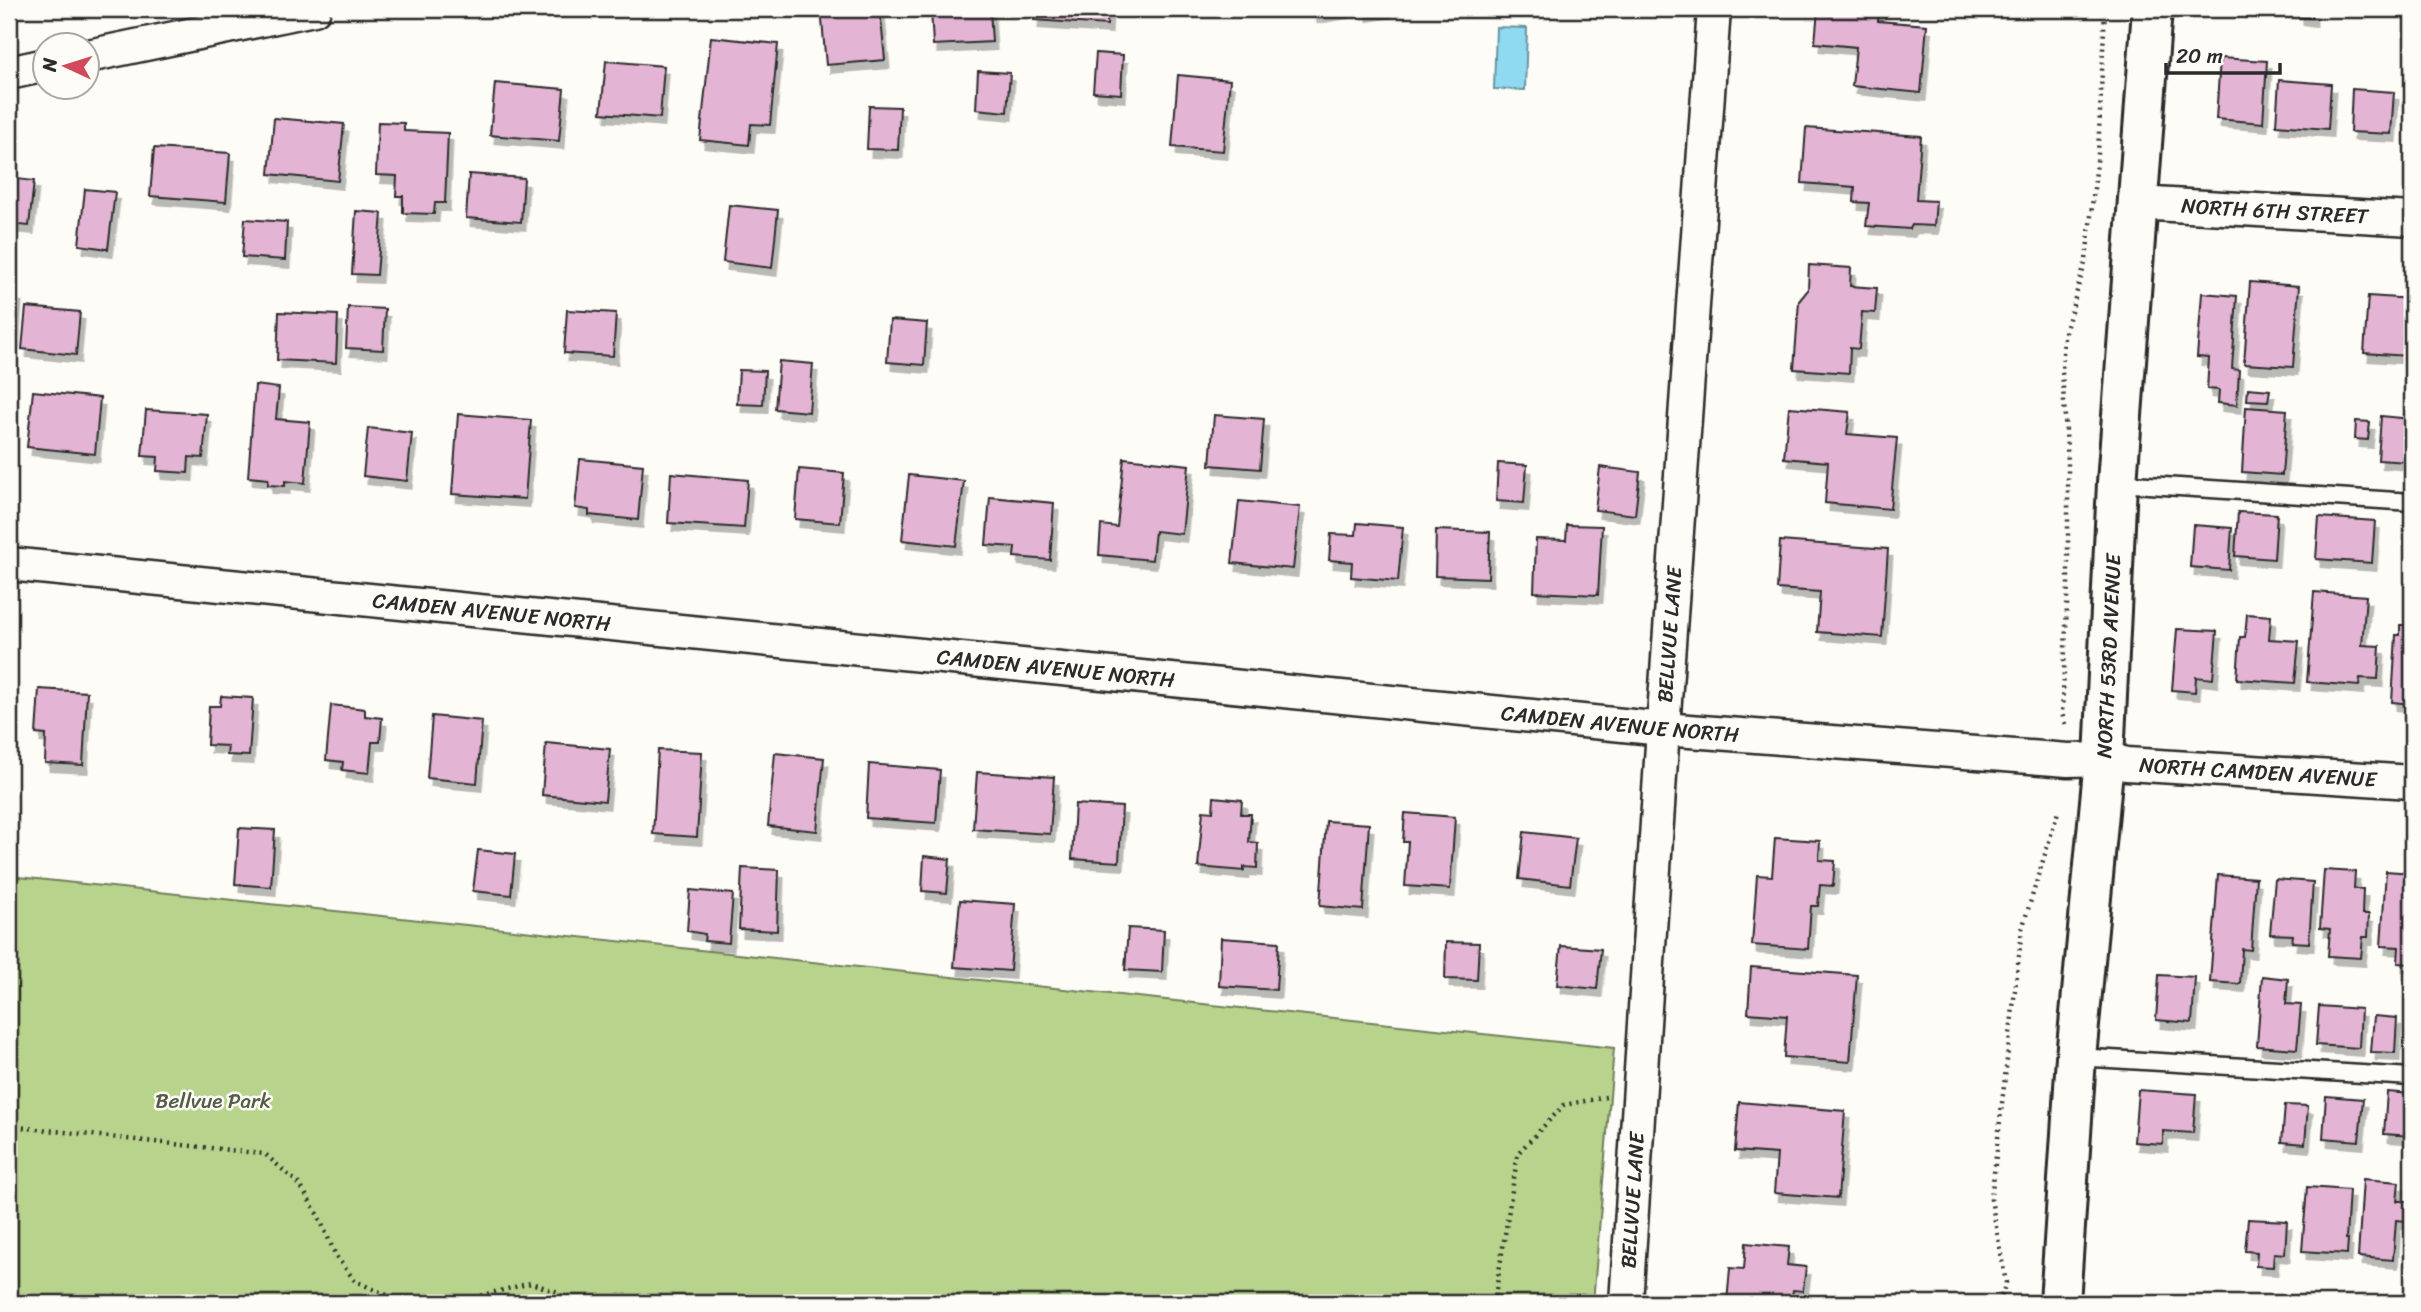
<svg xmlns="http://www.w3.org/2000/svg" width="2421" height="1312" font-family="Sriracha,sans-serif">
	<defs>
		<filter id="shadow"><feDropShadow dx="4.5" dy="8" stdDeviation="0" flood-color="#0004"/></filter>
	</defs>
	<rect width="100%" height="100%" fill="#fdfcf7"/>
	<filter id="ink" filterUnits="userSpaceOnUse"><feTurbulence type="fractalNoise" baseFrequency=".0143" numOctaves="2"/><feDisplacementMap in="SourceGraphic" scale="14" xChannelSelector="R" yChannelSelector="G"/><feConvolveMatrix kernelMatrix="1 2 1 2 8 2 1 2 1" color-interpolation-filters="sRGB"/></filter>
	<g filter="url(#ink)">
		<path fill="#b7d38c" stroke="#717f5c" stroke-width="2" d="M9,876l1605,172 -21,255h-1584z"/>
		<path fill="#8fdaf0" stroke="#6794a1" stroke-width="2" d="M1496,27l31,1 -2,62 -31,-1z"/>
		<path fill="#e4b4d4" stroke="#2b2b2b" stroke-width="2" filter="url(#shadow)" d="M821,9h59l5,51 -59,5z
			M931,9h59l2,33 -59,3z
			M1035,9h73l-1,16 -73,-5z
			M1312,9h32v1l-31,5z
			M1362,9h26l-25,4z
			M1818,9h61l-1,12 49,4 -6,68 -69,-7 4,-39 -41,-4z
			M2299,9h13v9l-13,-1z
			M711,37l67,7 -8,81 -19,-1 -2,21 -49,-5z
			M1096,53l27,2 -2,39 -28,-2z
			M2220,58l47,3 -4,62 -47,-4z
			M606,61l58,5 -4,52 -59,-5z
			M978,71l32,2 -3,39 -31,-3z
			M1178,75l52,5 -7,71 -51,-4z
			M2279,80l52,4 -3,45 -52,-4z
			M495,83l69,6 -5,52 -69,-6z
			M2352,89l42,3 -3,42 -41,-2z
			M869,106l31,1 -2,43 -31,-1z
			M274,118l70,6 -6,57 -69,-7z
			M378,122l26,1v8l44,2 -3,70h-10l-1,11 -31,-1v-17h-7l1,-20 -21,-1z
			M1806,128l115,8 -5,64 20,1 -2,25 -22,-1 -2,4 -44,-3 3,-23 -15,-1 1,-15 -53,-4z
			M154,148l76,5 -4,49 -76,-6z
			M469,174l55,4 -3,44 -55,-4z
			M9,178l25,3 -5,45 -20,-2z
			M85,189l30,3 -7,57 -29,-4z
			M729,205l49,5 -6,58 -49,-6z
			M356,211l26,2 -5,62 -25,-1z
			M245,219l42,3 -2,38 -43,-3z
			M1809,265l42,3 -1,18 27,2 -2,25 -13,-1 -3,37 -9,-1 -1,25 -55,-4 5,-68 9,-11z
			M2250,282l49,4 -6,81 -49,-3z
			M9,293l8,1 -3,45 -5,-1z
			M2202,293l35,3 -5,73 7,1 -2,35 -19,-2 1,-13 -12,-1 2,-31 -12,-1z
			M2368,296l44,3 -4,57 -44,-3z
			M26,307l54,5 -4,43 -54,-6z
			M348,307l37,2 -2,41 -37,-2z
			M567,310l49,3 -3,43 -49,-3z
			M279,312l59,3 -2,48 -59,-3z
			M890,320l37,3 -3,42 -37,-3z
			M779,361l34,3 -4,48 -34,-3z
			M739,370l26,1 -2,34 -26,-1z
			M255,385l24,3 -3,31 34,3 -5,61 -20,-2v5l-17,-1v-6l-20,-2z
			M2248,388l22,2 -2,11 -21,-1z
			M33,391l67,7 -5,56 -68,-7z
			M1789,407l61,5 -3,22 50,4 -7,71 -65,-6 3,-41 -44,-4z
			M2246,407l41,3 -5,65 -40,-3z
			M146,410l61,4 -4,44 -14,-1 -1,16 -31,-2 1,-14 -16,-1z
			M458,414l73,6 -6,79 -73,-5z
			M1214,415l50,4 -4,50 -50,-4z
			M2381,416l30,3 -3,43 -30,-2z
			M2356,421l14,1 -2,18 -13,-1z
			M368,428l44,5 -5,48 -44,-5z
			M1124,458l65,7 -7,69 -27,-3 -3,29 -53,-5 2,-30 16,2z
			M580,459l63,6 -5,55 -49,-5v-5l-14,-2z
			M1498,463l29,2 -3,38 -28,-2z
			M1600,467l40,5 -5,43 -40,-5z
			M799,469l45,4 -4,50 -45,-4z
			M671,473l77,7 -4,48 -76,-5z
			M909,475l55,6 -8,65 -54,-6z
			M990,497l64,6 -4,57 -36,-3 1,-10 -29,-2z
			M1239,501l61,6 -7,62 -61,-6z
			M2238,512l39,2 -3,45 -39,-3z
			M2319,517l56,4 -3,42 -56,-4z
			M1357,523l46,4 -5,54 -47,-4 1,-15 -23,-2 2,-26 25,1z
			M1567,525l35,1 -4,69 -64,-3 2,-53 30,1z
			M2193,525l39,3 -3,42 -39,-3z
			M1436,530l54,2 -2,46 -53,-2z
			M1780,541l108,8 -6,88 -65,-5 3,-40 -43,-3z
			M2314,592l52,4 -4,49 18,1 -2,33 -18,-1 -1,8 -52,-4z
			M2247,614l24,2 -2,23 30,2 -4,42 -58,-4 3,-42h5z
			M2400,625h12v79l-20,-2 4,-67h4z
			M2177,629l40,2 -4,48 -17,-2 -1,15 -23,-2z
			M39,689l48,3 -4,73 -38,-2 1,-28 -10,-1z
			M221,696l32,2 -4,58 -22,-1 1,-9 -21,-1 2,-39h11z
			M331,705l34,4v7l17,2 -2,24h-8l-3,31 -27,-3 1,-8 -17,-2z
			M432,716l50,5 -5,62 -50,-5z
			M546,743l64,6 -5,52 -63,-6z
			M658,750l44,2 -5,85 -44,-3z
			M775,753l49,5 -7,73 -49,-5z
			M869,764l71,6 -4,53 -70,-5z
			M977,772l77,5 -4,57 -77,-5z
			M1214,797l28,3 -1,14h10l-2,28 9,1 -1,25 -13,-1v4l-46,-4 5,-56 10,1z
			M1075,804l47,3 -3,55 -47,-3z
			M1405,813l50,4 -5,72 -45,-3 3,-44h-5z
			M1326,821l43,3 -6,86 -43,-4z
			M239,828l36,2 -4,57 -36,-3z
			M1524,832l52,6 -6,47 -51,-6z
			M1775,838l45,3 -1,19 16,1 -2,25 -13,-1 -2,21h-7l-3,43 -56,-4 5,-70 15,1z
			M478,850l37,4 -4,41 -38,-4z
			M924,856l26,3 -3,34 -25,-2z
			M742,868l37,2 -2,61 -38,-2z
			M2324,870l31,2 -1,17h9l-1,25h7l-1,23h-5l-2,21 -33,-2 2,-27 -10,-1z
			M2386,871l26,2v91l-14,-1 1,-16 -18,-1z
			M2218,875l38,3 -5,72 -9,-1 -2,35 -30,-2z
			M2275,879l38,3 -4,61 -17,-1 1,-7 -23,-1z
			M690,890l43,4 -4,49 -25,-2 1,-7 -18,-3z
			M960,900l55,4 -5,67 -56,-4z
			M1128,928l36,2 -2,42 -37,-2z
			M1221,938l58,4 -3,48 -57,-4z
			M1446,942l33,1 -2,37 -32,-1z
			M1561,946l40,3 -4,40 -40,-4z
			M1751,967l106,8 -7,87 -66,-5 3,-41 -39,-3z
			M2159,975l36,2 -3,46 -36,-3z
			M2262,976l26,3 -2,25 15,1 -4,44 -40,-3z
			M2319,1006l42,3 -2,39 -43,-3z
			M2374,1016l23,2 -2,35 -24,-1z
			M2138,1090l58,4 -3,39 -30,-2v13l-29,-2z
			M2387,1092l25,2v42l-28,-2z
			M2326,1096l37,3 -4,42 -36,-3z
			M1739,1102l106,9 -7,87 -64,-5 3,-39 -42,-3z
			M2285,1105l23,1 -3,38 -23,-2z
			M2363,1179l36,3 -2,19h12l-2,20 -11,-1 -3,40 -35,-3z
			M2307,1187l42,3 -3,49h2l-1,15 -45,-3z
			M2248,1219l39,2 -2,33 -11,-1 -1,14 -17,-1 1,-14 -12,-1z
			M1746,1243l43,4 -2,18 19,2 -3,24 -10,-1 -2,13h-64l3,-35 14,1z"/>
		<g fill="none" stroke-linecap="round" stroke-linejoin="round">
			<g stroke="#2b2b2b" stroke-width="21">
				<path id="service" d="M2117,483l295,19
					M2076,1057l336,20"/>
			</g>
			<g stroke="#2b2b2b" stroke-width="37">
				<g id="minor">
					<path d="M88,56l226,-47"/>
					<path d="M9,73l37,-8"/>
					<path id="s1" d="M2137,203l275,16"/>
					<path id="s2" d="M9,564l1654,165 405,31 36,-1 23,5 285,18"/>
					<path id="s3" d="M1626,1303l37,-574 51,-720"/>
				</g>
			</g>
			<g stroke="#2b2b2b" stroke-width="44">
				<g id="tertiary">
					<path id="s4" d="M2060,1303l16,-246 28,-298 13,-276 35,-474"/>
				</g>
			</g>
			<path stroke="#2b2b2b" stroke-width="4.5" stroke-dasharray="2 5" stroke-linecap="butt" d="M2065,724l-3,-11 6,-128v-122l-6,-91 2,-36 22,-76 12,-107 7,-144
				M9,1126l256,28 35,31 19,32 17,39 19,25 50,22
				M432,1303l39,-5 60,-15 27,9 10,11
				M1494,1303l24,-150 46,-48 42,-8
				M1999,1303l7,-20 -15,-84 31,-270 36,-117"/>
			<use href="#service" stroke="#fdfcf7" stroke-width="16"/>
			<use href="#minor" stroke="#fdfcf7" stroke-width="32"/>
			<use href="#tertiary" stroke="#fdfcf7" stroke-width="38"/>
		</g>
	</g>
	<g text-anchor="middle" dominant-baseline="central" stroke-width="5" stroke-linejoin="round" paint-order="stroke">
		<g font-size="21" fill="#2b2b2b" stroke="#fdfcf7">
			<text stroke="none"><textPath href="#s1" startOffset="138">NORTH 6TH STREET</textPath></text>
			<text stroke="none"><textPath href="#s2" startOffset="485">CAMDEN AVENUE NORTH</textPath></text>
			<text stroke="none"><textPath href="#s3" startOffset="670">BELLVUE LANE</textPath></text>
			<text stroke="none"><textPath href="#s4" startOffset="649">NORTH 53RD AVENUE</textPath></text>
			<text stroke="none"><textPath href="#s2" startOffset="1052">CAMDEN AVENUE NORTH</textPath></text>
			<text stroke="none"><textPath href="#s2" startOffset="1619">CAMDEN AVENUE NORTH</textPath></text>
			<text stroke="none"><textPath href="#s2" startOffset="2259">NORTH CAMDEN AVENUE</textPath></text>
			<text stroke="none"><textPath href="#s3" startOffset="103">BELLVUE LANE</textPath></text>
		</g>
		<g font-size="21" fill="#555d48" stroke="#fdfcf7">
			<text x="213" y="1101">Bellvue Park</text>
		</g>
	</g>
	<rect width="2421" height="1312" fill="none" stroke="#fdfcf7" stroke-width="35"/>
	<rect x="18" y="18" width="2386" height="1277" fill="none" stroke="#2b2b2b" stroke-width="2.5" filter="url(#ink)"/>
	<g transform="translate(66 66) rotate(274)"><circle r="33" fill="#fdfcf7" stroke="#a9a8a5" stroke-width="2"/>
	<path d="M0-5L12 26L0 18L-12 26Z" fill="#d1495b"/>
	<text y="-10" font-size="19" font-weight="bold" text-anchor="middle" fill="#2b2b2b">N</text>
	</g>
	<path d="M2166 63v10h114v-10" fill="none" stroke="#2b2b2b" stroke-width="3.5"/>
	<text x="2176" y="63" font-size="21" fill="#2b2b2b" stroke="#fdfcf7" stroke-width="5" paint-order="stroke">20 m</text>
</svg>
